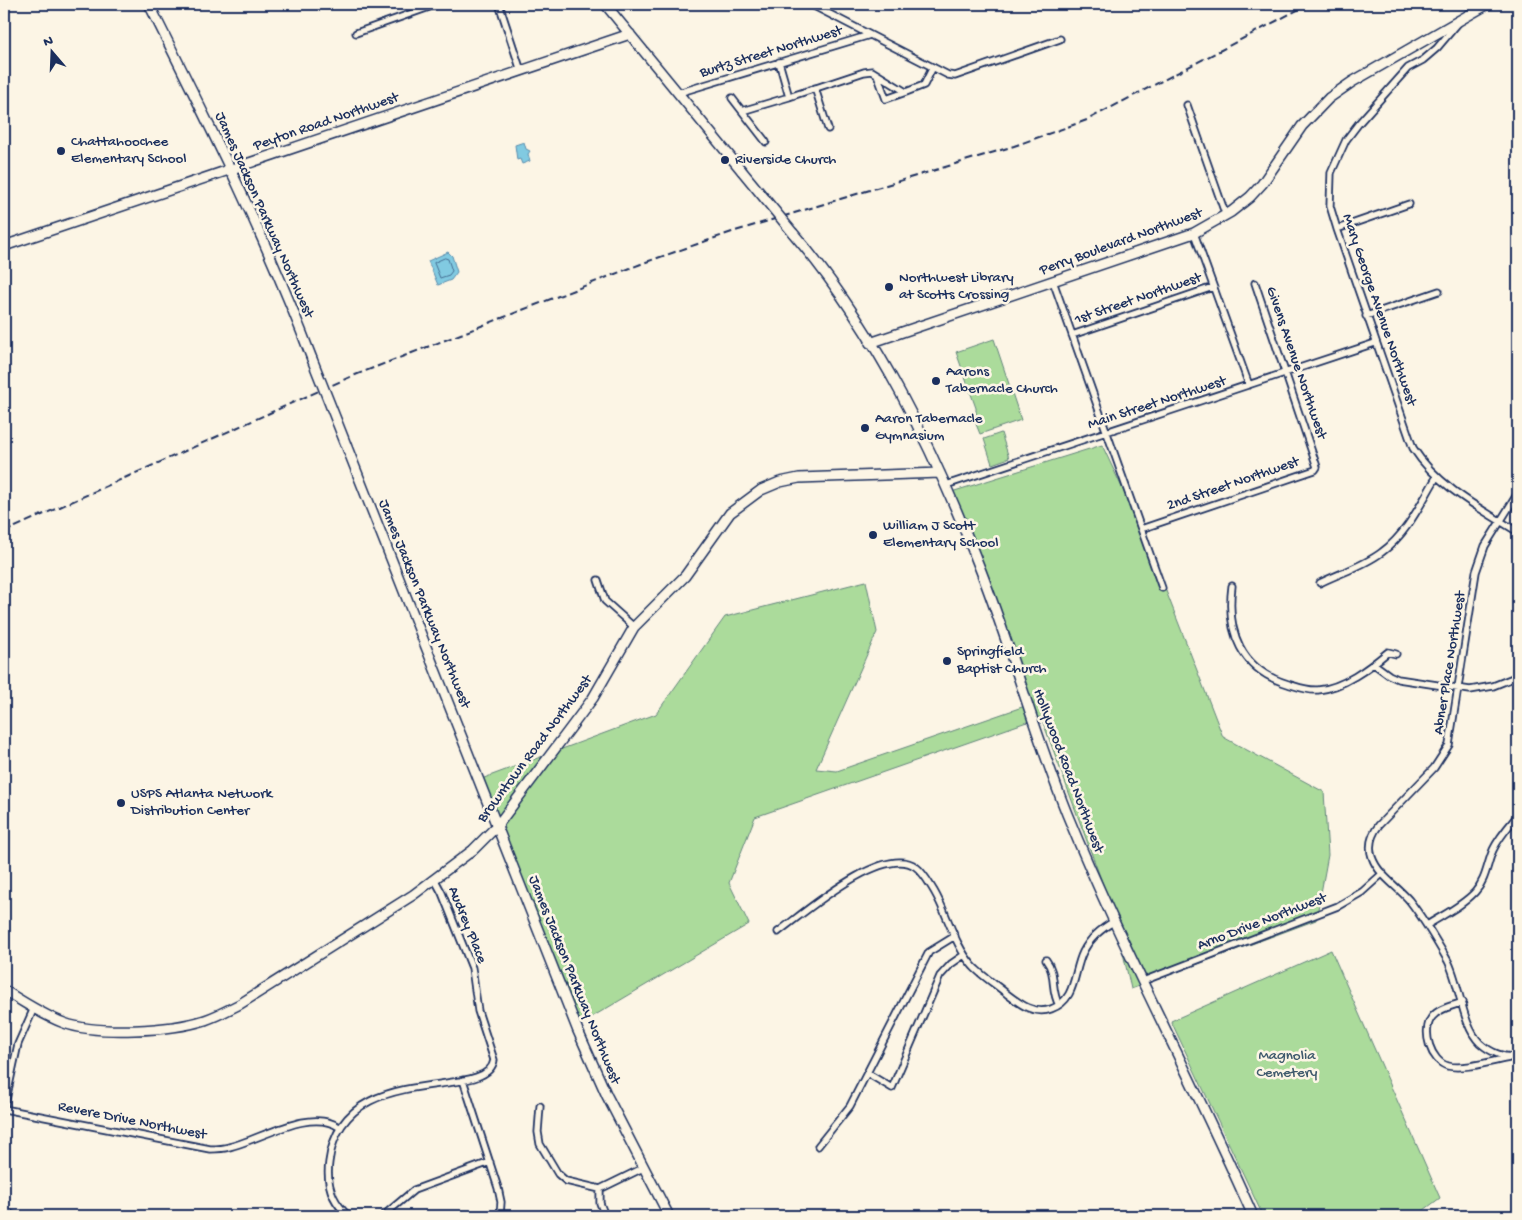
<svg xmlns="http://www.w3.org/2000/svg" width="1522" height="1220" font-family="'Gochi Hand',sans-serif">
	<rect width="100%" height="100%" fill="#fcf5e5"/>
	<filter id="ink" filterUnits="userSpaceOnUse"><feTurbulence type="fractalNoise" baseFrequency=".02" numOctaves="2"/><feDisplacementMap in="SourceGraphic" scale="10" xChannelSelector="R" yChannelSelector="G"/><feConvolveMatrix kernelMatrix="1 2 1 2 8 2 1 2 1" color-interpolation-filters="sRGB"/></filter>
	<g filter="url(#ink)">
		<path fill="#abdb9b" stroke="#63857c" d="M994,339l27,81 -41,14 -4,-10v-16l-20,-56z
			M1001,433l8,25 -17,6 -8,-25z
			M1102,445l41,87 80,205 101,55 4,63 -12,65 -185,69 -16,-72 -74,-200 -286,100 -26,66 20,41 -174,103 -99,-246 180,-67 69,-97 141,-36 11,51 -61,137 21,2 188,-65 -17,-54 -63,-158z
			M1331,950l109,248 -24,18h-153l-92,-195z"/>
		<path fill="#81cae1" stroke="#588cad" d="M524,142l2,7 4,2 -2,3 2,7 -8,3 -2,-5 -3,1 -2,-15z
			M448,252l4,4 5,16 -6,8 -13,5 -10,-24z"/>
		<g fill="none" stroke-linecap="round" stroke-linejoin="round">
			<path stroke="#446d92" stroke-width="1" d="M445,258l3,1 4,12 -3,4 -9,3 -6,-15z"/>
			<g stroke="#1b2f5e" stroke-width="9">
				<path id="street" d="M499,4l22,67
					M810,4l138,71 7,1 105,-37
					M1459,22l-22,26 -14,12 -15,8 -49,55 -13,17 -15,33 -1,33 7,23 76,219c24,38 68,61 105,84
					M356,33l82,-29
					M877,74l9,25 20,-7
					M815,88l13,41
					M678,93l192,-58
					M789,97l75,-25 8,-1 34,21 18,-7 9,-18
					M732,98l10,13 47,-14 -10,-35
					M1187,105l39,111
					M742,111l24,31
					M1337,229l72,-25
					M1194,233l55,152
					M1053,281l109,307
					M1366,316l73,-25
					M1072,335l141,-48
					M946,485l429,-142
					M1518,493l-33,53 -9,26 -27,173 -15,23 -55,57c-7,9 -11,20 -7,32 6,18 25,29 37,43 15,19 27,40 39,61 12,23 14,65 32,82 10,9 25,16 38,13
					M1141,529l174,-59 2,-3 -62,-184
					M598,580l7,21 29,26
					M1320,583c20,-10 44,-17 62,-31 25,-18 39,-49 54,-74
					M1232,586c-6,46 9,84 56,98 10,3 20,7 30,6 25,-2 51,-22 70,-38l8,2
					M1374,664l15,11 9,4 72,11 23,-4 25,-10
					M1427,925c16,-10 35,-19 48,-33 11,-12 12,-28 18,-42 6,-13 16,-24 25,-35
					M778,932c26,-19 106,-89 138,-65 8,6 13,16 18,24 14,24 20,53 38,74 7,9 26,21 35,29 13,10 27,21 44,15 26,-9 22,-37 32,-57 7,-14 19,-24 32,-31
					M1046,960c11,14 4,30 13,45
					M1143,981l195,-75 24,-14 21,-19
					M1463,1002c-10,4 -24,6 -31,15 -11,14 -1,45 16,49 15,4 45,-5 61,-8
					M867,1073l25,15 48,-112 11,-12 13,-9
					M463,1080l35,108 3,14 -1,14
					M540,1106l-2,26 2,12 18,30 8,7 34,8 43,-21
					M4,1109l206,40c6,0 13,0 19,-2 31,-7 81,-40 110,-20
					M4,1109l14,-65 16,-36
					M818,1146l32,-40 79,-154 26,-16
					M600,1189v14l5,13
					M4,1211l11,5
					M334,1216l8,-5
					M349,1216c-17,-14 -23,-32 -20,-54 13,-106 159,-58 165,-102l-16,-49 -6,-43 -30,-75 -7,-13
					M383,1216l31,-26 76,-28"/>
			</g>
			<g stroke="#1b2f5e" stroke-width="12">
				<path id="secondary" d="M149,4c59,118 116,231 163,355
					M605,4l137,167
					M793,233c83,97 142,219 188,338 31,80 54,163 86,243 56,137 127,267 186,402
					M4,246l626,-212
					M870,343l324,-110 37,-21 19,-15 12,-13 40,-58 27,-28 23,-16 136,-78
					M337,422l241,609 29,65 62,120
					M4,990c19,12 39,25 60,33 33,12 107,8 141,-3 12,-4 23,-10 35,-16l173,-109 60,-45 24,-24 96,-128 41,-71 51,-51 45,-63 31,-23 19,-8 19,-4 141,-5"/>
			</g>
			<use href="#street" stroke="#fcf5e5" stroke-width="5.5"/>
			<use href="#secondary" stroke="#fcf5e5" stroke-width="9"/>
			<path stroke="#1b2f5e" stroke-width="2" stroke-dasharray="8 4" stroke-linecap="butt" d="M4,532l346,-155 296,-115 86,-30 282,-86 73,-26 222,-116"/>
			<g stroke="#1b2f5e" stroke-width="12" stroke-linecap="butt">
				<path id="secondary-bridge" d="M742,171l51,62
					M312,359l25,63"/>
			</g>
			<use href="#secondary-bridge" stroke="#fcf5e5" stroke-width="9"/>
		</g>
	</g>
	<g fill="#1b2f5e" stroke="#fcf5e5" stroke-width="2">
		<circle cx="61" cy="151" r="5"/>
		<circle cx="725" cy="160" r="5"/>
		<circle cx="889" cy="287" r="5"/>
		<circle cx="936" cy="381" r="5"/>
		<circle cx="865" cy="428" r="5"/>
		<circle cx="873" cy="535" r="5"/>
		<circle cx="947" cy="661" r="5"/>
		<circle cx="121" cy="803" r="5"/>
	</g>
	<g text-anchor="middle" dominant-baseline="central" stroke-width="5" stroke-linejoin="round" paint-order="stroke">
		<g font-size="15" fill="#1b2f5e" stroke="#fcf5e5">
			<text transform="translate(771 52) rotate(-17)">Burtz Street Northwest</text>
			<text transform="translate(326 122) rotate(-19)">Peyton Road Northwest</text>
			<text transform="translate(264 215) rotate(66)">James Jackson Parkway Northwest</text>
			<text transform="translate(1121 242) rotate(-20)">Perry Boulevard Northwest</text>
			<text transform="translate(1138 299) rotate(-19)">1st Street Northwest</text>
			<text transform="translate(1379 310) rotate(71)">Mary George Avenue Northwest</text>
			<text transform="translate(1296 363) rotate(71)">Givens Avenue Northwest</text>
			<text transform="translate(1157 403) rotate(-18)">Main Street Northwest</text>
			<text transform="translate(1233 484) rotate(-19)">2nd Street Northwest</text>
			<text transform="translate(424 604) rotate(68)">James Jackson Parkway Northwest</text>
			<text transform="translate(1450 663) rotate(-81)">Abner Place Northwest</text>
			<text transform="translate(535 749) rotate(-53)">Browntown Road Northwest</text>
			<text transform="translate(1068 771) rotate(69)">Hollywood Road Northwest</text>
			<text transform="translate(1262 922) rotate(-21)">Arno Drive Northwest</text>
			<text transform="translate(467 925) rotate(68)">Audrey Place</text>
			<text transform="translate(574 980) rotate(68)">James Jackson Parkway Northwest</text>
			<text transform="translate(132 1121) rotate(11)">Revere Drive Northwest</text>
		</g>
		<g font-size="15" fill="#1b2f5e" stroke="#fcf5e5" text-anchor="start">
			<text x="71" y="142">Chattahoochee<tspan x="71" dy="17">Elementary School</tspan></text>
			<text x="735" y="160">Riverside Church</text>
			<text x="899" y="278">Northwest Library<tspan x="899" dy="17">at Scotts Crossing</tspan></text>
			<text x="946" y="372">Aarons<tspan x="946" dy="17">Tabernacle Church</tspan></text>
			<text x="875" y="419">Aaron Tabernacle<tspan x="875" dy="17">Gymnasium</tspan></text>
			<text x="883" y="526">William J Scott<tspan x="883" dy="17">Elementary School</tspan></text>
			<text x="957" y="652">Springfield<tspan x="957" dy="17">Baptist Church</tspan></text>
			<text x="131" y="794">USPS Atlanta Network<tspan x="131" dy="17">Distribution Center</tspan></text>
		</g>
		<g font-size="15" fill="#3f5a6d" stroke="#fcf5e5">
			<text x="1287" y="1056">Magnolia<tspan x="1287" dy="17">Cemetery</tspan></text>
		</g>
	</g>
	<rect width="1522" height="1220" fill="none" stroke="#fcf5e5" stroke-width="20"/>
	<rect x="10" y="10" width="1502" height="1200" fill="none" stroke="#1b2f5e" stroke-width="2" filter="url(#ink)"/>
	<g transform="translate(52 52) rotate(341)" stroke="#fcf5e5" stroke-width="4" paint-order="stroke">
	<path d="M0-4L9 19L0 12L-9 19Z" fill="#1b2f5e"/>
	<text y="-8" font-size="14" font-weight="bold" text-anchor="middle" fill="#1b2f5e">N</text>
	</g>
</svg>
